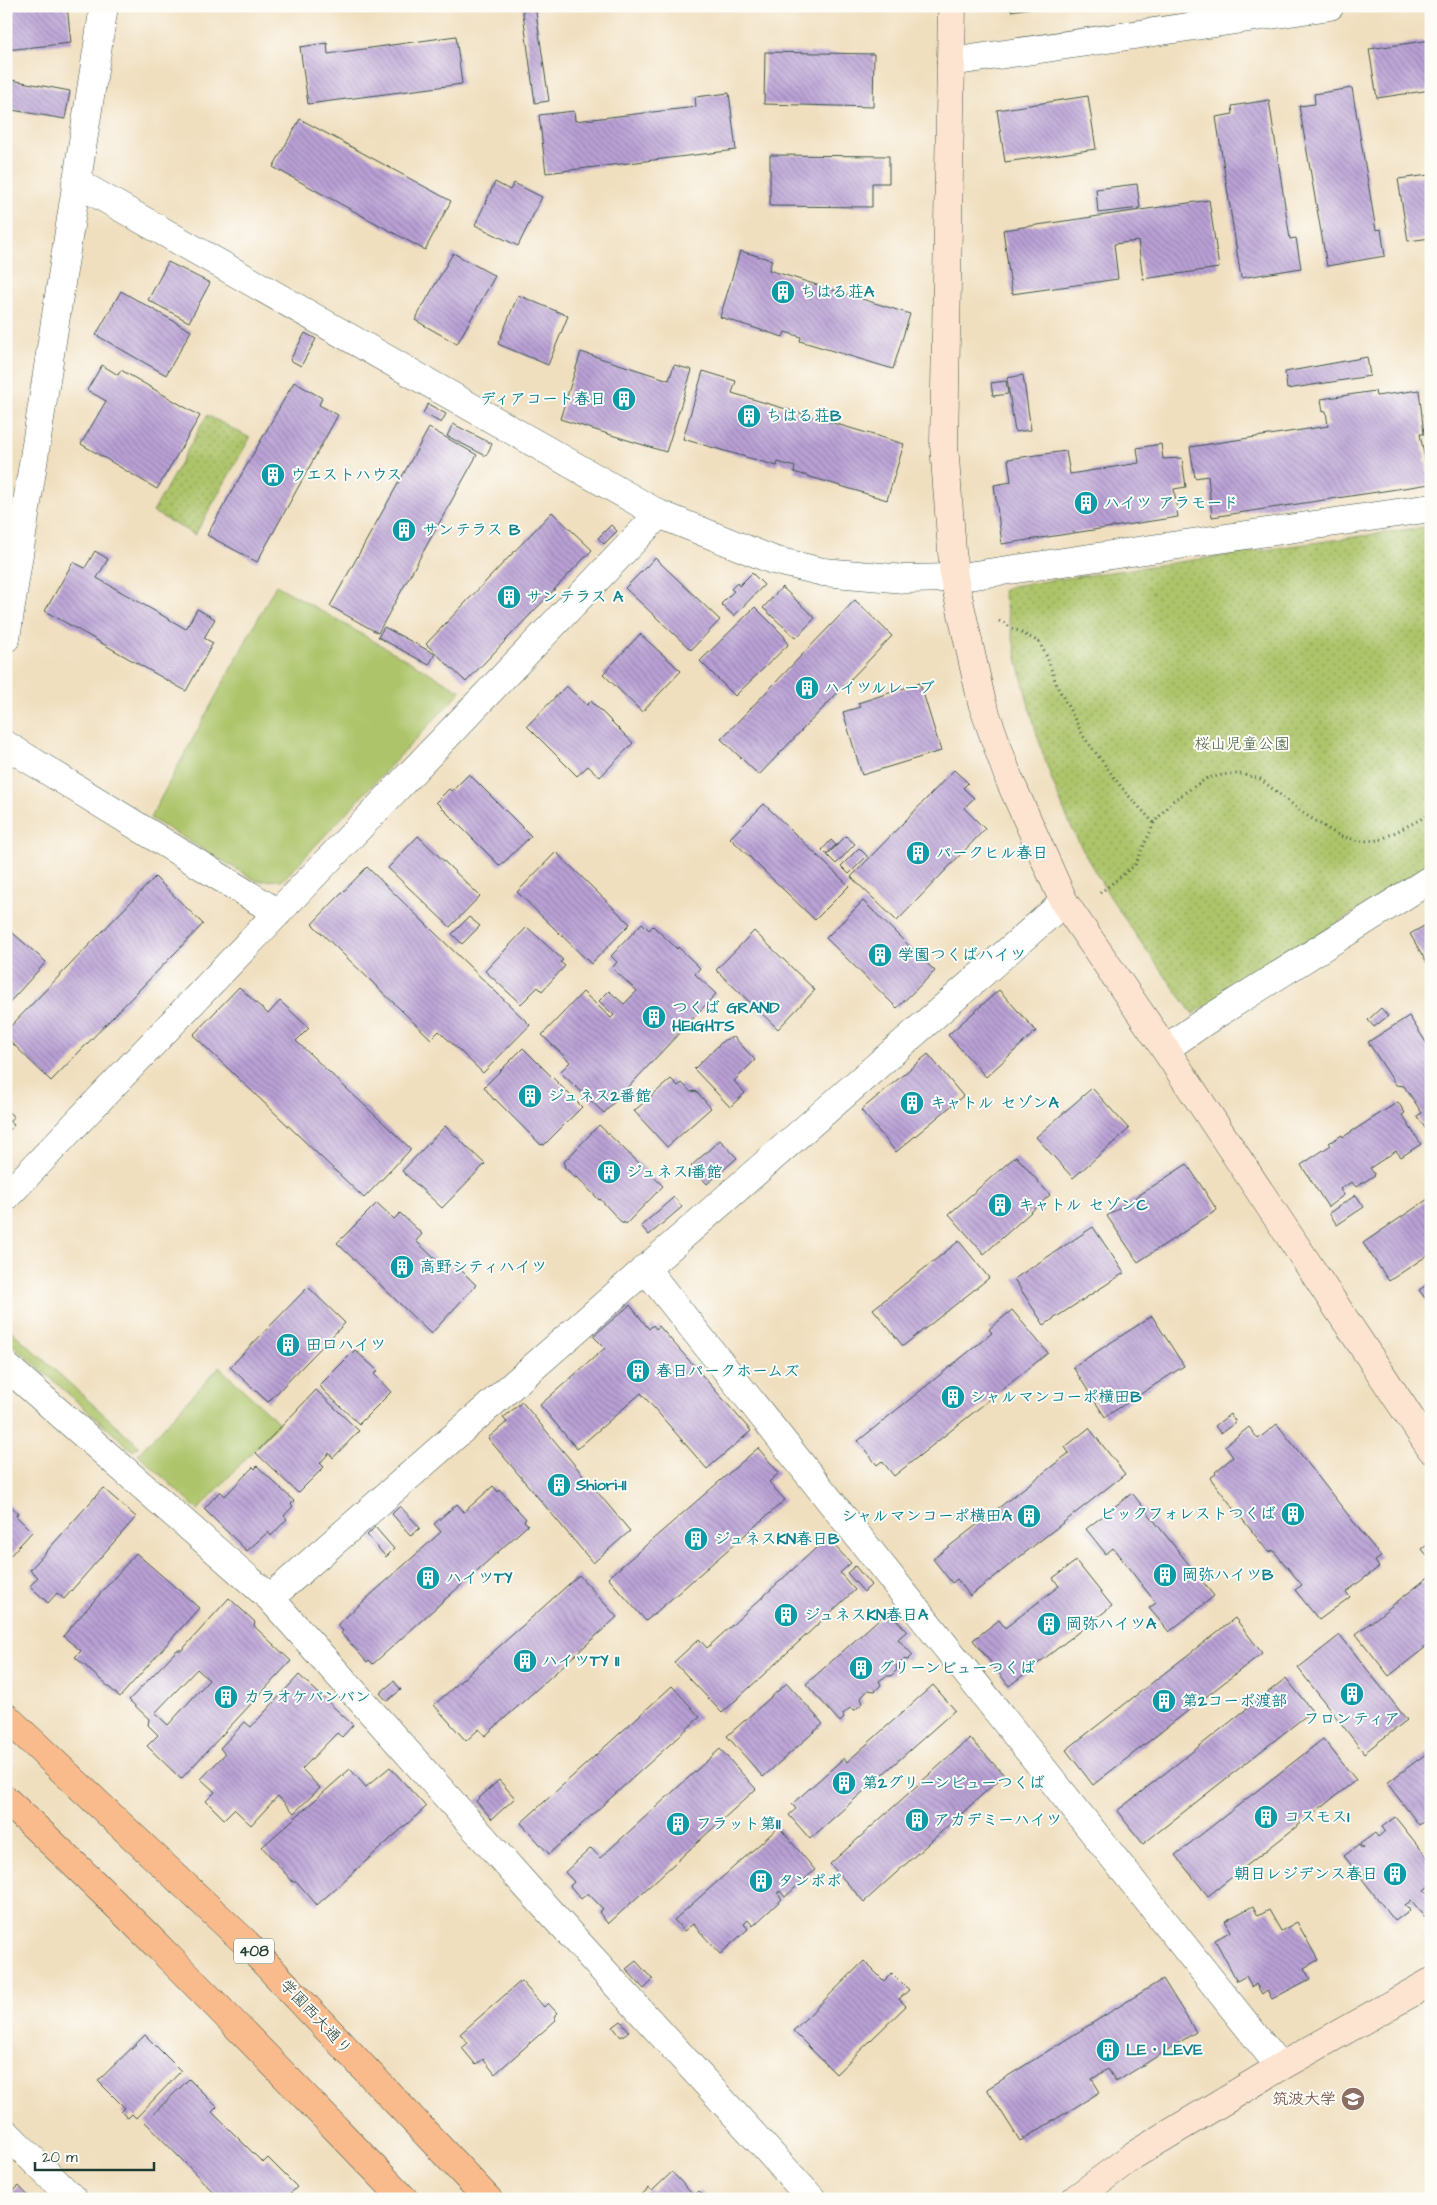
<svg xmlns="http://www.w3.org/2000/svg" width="1437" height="2205" font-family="'Architects Daughter','Klee One',sans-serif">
	<defs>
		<pattern id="park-dots" width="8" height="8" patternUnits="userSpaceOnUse" patternTransform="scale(1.25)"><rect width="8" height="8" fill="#adc46a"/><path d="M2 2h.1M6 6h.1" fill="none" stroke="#8ca058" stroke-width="1.8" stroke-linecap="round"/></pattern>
		<pattern id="building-back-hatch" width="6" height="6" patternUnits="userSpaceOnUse" patternTransform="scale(1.25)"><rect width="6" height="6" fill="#b9a0d5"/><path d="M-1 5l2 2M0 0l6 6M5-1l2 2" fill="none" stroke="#9684ae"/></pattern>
	</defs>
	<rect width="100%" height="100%" fill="#fdfcf7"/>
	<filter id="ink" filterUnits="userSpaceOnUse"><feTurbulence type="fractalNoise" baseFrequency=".02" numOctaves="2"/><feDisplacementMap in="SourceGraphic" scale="10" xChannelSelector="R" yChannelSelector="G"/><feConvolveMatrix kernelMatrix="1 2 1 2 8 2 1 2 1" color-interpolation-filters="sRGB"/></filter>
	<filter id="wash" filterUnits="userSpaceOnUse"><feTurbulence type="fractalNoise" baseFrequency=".0096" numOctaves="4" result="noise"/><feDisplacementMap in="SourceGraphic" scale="20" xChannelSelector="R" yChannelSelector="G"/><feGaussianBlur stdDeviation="1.12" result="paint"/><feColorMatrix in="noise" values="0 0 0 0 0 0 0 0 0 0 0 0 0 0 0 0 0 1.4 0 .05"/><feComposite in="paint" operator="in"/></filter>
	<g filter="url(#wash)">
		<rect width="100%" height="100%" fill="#f0dfbf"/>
		<path fill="#adc46a" stroke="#66804f" d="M276,585l185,106 -178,189 -26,1 -107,-63z
			M6,1326l133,120 -6,5 -127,-112z
			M219,1367l60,56 -81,87 -60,-56z"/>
		<path fill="url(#park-dots)" stroke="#66804f" d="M207,415l43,23 -55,97 -42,-23z
			M1431,526v338l-238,150c-46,-63 -97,-129 -128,-201 -30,-70 -47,-147 -62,-222l8,-5z"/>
		<g id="blocks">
			<path fill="url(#building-back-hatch)" fill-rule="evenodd" d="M6,6h61l4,37 -65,7z
				M522,6h13l14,95 -14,2z
				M1011,6h24l1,1 -25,4z
				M456,36l6,48 -154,20 -8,-57 27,-4 1,11z
				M1431,40v50l-54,8 -8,-49z
				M765,52l109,2 -1,53 -109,-3z
				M6,79l64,12 -5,28 -59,-10z
				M1352,88l24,142 5,-1 4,27 -58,10 -28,-160 16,-2 -1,-10z
				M729,93l7,57 -190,23 -7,-58 35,-4 1,10 121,-14 -1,-10z
				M1088,96l8,53 -91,13 -8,-52z
				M1269,100l21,139 6,-1 5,30 -60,10 -25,-161 17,-3 -1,-8z
				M300,119l151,82 -26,49 -152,-83z
				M770,155l119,1v27h-17v24l-102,-1z
				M1429,175l2,63 -23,3 -10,-62z
				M495,182l15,8 4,-7 28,14 -24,49 -43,-21z
				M1137,184l3,24 -42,5 -2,-24z
				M1209,200l10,68 -76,11 -5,-38 -24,3 4,35 -106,15 -9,-64z
				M740,251l32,9 -3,10 141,44 -17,55 -93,-28 1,-4 -16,-5 -2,5 -63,-20z
				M453,253l42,23 -38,68 -42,-24z
				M168,262l42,21 -21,39 -41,-22z
				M121,291l70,40 -25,44 -70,-40z
				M518,295l50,21 -20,49 -50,-21z
				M305,333l11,6 -15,27 -11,-6z
				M581,352l88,28 5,-15 18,5 -26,82 -106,-33z
				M1367,357l3,19 -83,13 -2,-17z
				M102,365l16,10 3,-5 79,46 -43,73 -76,-45 25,-43 -19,-11z
				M703,371l33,10 -4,12 172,51 -17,56 -93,-28 1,-5 -17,-5 -1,4 -94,-27z
				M1023,375l8,55 -16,2 -8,-54z
				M1006,381l2,13 -15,2 -2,-13z
				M294,382l28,16 -3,7 19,10 -81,147 -50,-27z
				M1419,390l5,44h-4l10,50 -218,33 -4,-41 -13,2 -5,-31 138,-21 -2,-15 -3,1 -2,-13 54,-8 1,5z
				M428,404l18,10 -5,9 -18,-10z
				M453,424l39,20 -6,12 -39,-20z
				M429,428l48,27 -99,178 -48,-27z
				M1161,444l2,15 19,-1 4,29 -12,2 4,28 -176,27 -8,-59 17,-3 -3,-23 58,-8 4,23 69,-11 -2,-15z
				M552,512l40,38 -126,132 -40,-38z
				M611,525l6,6 -13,13 -6,-6z
				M95,551l13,8 -11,19 89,51 11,-20 18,10 -11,19 9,5 -27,48 -141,-80 28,-49 12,6z
				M655,558l65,62 -29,30 -66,-62z
				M752,573l12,12 -30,31 -13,-12 13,-13 -3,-2 6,-6 2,3z
				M782,587l33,31 -19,20 -33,-30z
				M855,600l37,36 -133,139 -38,-36z
				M755,607l29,29 4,9 -53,51 -35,-35z
				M384,627l51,27 -6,11 -51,-28z
				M640,634l41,37 -39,41 -39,-38z
				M920,683l21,68 -79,24 -19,-63 17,-5 -2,-4z
				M566,686l21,19 4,-4 42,42 -33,34 -12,-11 -11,10 -50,-50z
				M954,770l14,13 -5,5 11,10 -10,10 21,21 -88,92 -46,-44z
				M469,774l62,62 -31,30 -64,-64 13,-13 3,2z
				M764,804l85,82 -34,34 -85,-82z
				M418,836l62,60 -30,31 -62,-59z
				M846,836l9,8 -19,20 -9,-9z
				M831,840l5,5 -10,9 -4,-4z
				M859,848l8,8 -18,18 -8,-8z
				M556,852l74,72 -39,40 -74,-72z
				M367,867l163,158 -47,48 -44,-42 -8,8 -119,-115z
				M155,877l48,47 -152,157 -45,-44v-6z
				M863,901l72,70 -38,37 -71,-70z
				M469,917l11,9 -18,18 -10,-10z
				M1431,922v48l-21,-36z
				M642,923l7,7 4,-4 24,23 1,-2 22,21 -5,6 21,20 -112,119 -44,-41 10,-10 -28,-27 41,-43 28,26 3,-3 -15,-14 10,-10 15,13 13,-13 -25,-23 5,-6 -6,-6z
				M6,927l40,35 -40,44z
				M527,927l36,33 -3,2 5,4 -23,25 -4,-4 -17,17 -36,-33z
				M754,931l61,59 -37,39 -62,-59z
				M239,987l29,27 12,-13 29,27 -13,13 115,108 -47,49 -171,-163z
				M999,990l37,41 -50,46 -38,-42z
				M1381,1008l7,8 -14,11 -6,-7z
				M1409,1016l22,34v82l-2,2 -12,-18 5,-3 -18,-27 -8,-1 -28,-43z
				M734,1037l21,23 -21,21 11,12 -15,14 -36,-38 30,-29z
				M523,1048l59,59 -38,38 -2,-1 -1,1 -46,-46 -1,1 -10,-13z
				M928,1054l35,42 -67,56 -35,-42z
				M671,1079l7,7 4,-3 9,9 5,-1 15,17 -44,39 -33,-36z
				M1092,1088l37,41 -56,49 -37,-41z
				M1398,1102l7,11 -3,2 19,29 -20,13 -5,-6 -26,17 5,7 -19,12 -4,-5 -12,7 4,6 -16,12 -27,-42 30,-20 -2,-2 13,-8 1,2z
				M6,1110l8,7 -5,4 5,4 -8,9z
				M599,1125l64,61 -37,38 -2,-2 -1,2 -23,-25 -1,1 -22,-23 -1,1 -12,-11 1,-2 -2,-2z
				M445,1126l40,38 -43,44 -40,-37z
				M720,1140l17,18 -30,26 -16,-18z
				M1016,1156l34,39 -66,59 -35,-40z
				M1187,1164l30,46 -79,52 -31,-46z
				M1356,1195l8,12 -27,18 -8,-12z
				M674,1197l8,10 -33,28 -8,-9z
				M1431,1197v56l-42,28 -26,-38z
				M377,1203l17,16 6,-6 22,21 -6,7 31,29 7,-7 22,22 -45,49 -94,-91z
				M1093,1227l31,46 -80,52 -30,-46z
				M959,1241l30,37 -86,68 -30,-37z
				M1431,1282v19l-3,1 -9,-12z
				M308,1287l37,36 -77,79 -38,-35z
				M630,1305l19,24 4,-4 3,4 3,-3 92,105 -44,38 -66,-76 -64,56 -37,-44 65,-57 -12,-12z
				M1012,1310l36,43 -154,123 -12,-15 -5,4 -19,-24 134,-108 -3,-4z
				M1152,1316l32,50 -79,51 -32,-50z
				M355,1350l23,21 -4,3 17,18 -32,32 -36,-34 -3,-5z
				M316,1390l43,41 -26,27 -4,-5 -9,10 4,4 -26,26 -42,-40z
				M522,1402l108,129 -37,32 -105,-125 19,-16 -4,-4z
				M1230,1414l6,8 -15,11 -6,-7z
				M1277,1424l104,133 -6,4 4,6 -33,25 4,5 -31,23 -24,-30 7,-5 -29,-35 -4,3 -59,-75 6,-4 -1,-2 18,-15 -8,-11 24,-19 9,12z
				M1089,1428l36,46 -155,122 -13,-17 -5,4 -19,-24 136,-106 -4,-6z
				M758,1448l21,25 -10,9 16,18 -139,121 -38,-43z
				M257,1466l37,35 -3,3 2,2 -9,10 3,3 -16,17 -3,-4 -21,19 -43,-42 16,-18 5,5 28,-29 2,2z
				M493,1486l5,6 2,-2 26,29 -2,2 4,4 -155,139 -4,-4 -2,2 -26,-29 2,-2 -6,-6 104,-93 -7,-8 23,-20 7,8z
				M103,1488l33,29 -72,82 -7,-6 -9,10 -18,-17 8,-9 -8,-7z
				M1132,1493l82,103 -45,36 -20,-24 7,-5 -43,-55 -7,6 -20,-25z
				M6,1502l12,11 -2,3 16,16 -26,28z
				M400,1506l20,22 -9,8 -19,-22z
				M375,1527l19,22 -8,8 -19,-22z
				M827,1538l24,25 -11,10 15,17 -133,123 -48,-51 25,-23 8,9z
				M1431,1542v13l-3,2 -6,-8z
				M136,1553l63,55 -79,89 -45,-40 6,-6 -18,-15z
				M1076,1561l36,45 -103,80 -36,-46 26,-20 6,8 54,-42 -6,-8z
				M855,1566l16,19 -7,7 -17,-19z
				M579,1575l38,42 -132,119 -6,-7 -13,12 -32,-36z
				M1431,1575v68l-42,33 -33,-42z
				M229,1598l26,24 -1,4 37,35 -110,118 -34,-33 11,-11 -10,-10 1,-6 -20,-19 48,-50h5zM197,1669l12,11 -41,45 -13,-12z
				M888,1611l19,20 -9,8 15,16 -5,5 -5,-1 -7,7 1,4 -6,6h-5l-7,5 2,4 -6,6 -7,-1 -7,8 2,5 -8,7 -5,-2 -7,6 1,4 -4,4 -34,-38z
				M1235,1618l27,35 -169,132 -27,-35z
				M1340,1635l67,85 -43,33 -66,-85z
				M299,1675l54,50 -11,12 -5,-4 -35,36 18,19 -26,25 -16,-17 -27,29 -17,-16 -10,10 -18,-18 9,-9 -14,-13 24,-25 -5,-6 25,-26 6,5z
				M1286,1678l26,33 -169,133 -26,-33z
				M394,1681l7,9 -14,11 -7,-8z
				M787,1683l36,41 -60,53 -36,-41z
				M933,1685l22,25 -145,129 -21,-24 7,-6 -4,-5 52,-46 3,4z
				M672,1686l28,31 -151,137 -28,-31z
				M970,1738l34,37 -140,127 -34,-38z
				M1323,1739l33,41 -148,116 -33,-41z
				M720,1749l36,40 -148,135 -9,-12 4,-3 -15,-16 -7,6 -11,-13 4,-4 -9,-10 26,-24 9,10z
				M1431,1750v66l-12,9 -32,-42z
				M390,1767l36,40 -109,98 -20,-23h-4l-31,-35 88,-78 16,18z
				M499,1780l16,18 -23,21 -16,-18z
				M1395,1817l36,45v27l-2,-3 -5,4 4,5 3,-2v20l-6,5 -14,-17 -6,4 5,5 -15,11 -51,-65 15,-11 3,4 1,-1 -3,-4 15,-11 3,4 7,-6 -3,-4z
				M779,1827l36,43 -30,27 -5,-6 -2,3 4,5 -29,27 -5,-6 -4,4 4,5 -28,25 -27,-30 -9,7 -10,-11z
				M1253,1906l5,10 11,-6 12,21 16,-9 21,38 -14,8 6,11 -38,20 -5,-9 -5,4 -6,-10 -4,3 -6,-11 -9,5 -22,-41 16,-9 -6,-10z
				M636,1961l17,19 -9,9 -18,-20z
				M864,1961l20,20 8,-8 17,17 -10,9 7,7 -70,68 -43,-43z
				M1163,1979l33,53 -80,50 -8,-13 -16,10 8,13 -80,49 -33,-52z
				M521,1981l23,26 4,-4 9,10 -3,4 2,3 -61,54 -12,-15 -7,6 -14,-17 6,-5 -8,-9z
				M621,2021l8,10 -8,6 -8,-10z
				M145,2035l36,36 -45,47 -4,-4 -4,4 -7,-6 4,-4 -27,-27z
				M189,2079l28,28 -5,5 51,51 5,-5 29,29 -12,12h-65l-75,-77z
				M672,2172l22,24 5,-5 8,8h-70l12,-11 3,3z
				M19,2186l12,13h-25v-2z"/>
		</g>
	</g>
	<g filter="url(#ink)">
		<use href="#blocks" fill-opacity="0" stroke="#3e5549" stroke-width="1"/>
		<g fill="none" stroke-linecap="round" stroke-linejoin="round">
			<g stroke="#3e5549" stroke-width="29">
				<path id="street" d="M951,62l379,-56
					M76,182l583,332 114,46 50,12 82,7 49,-1 477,-70
					M6,638l98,-632
					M6,745l272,168
					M1165,1049l39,-27 227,-143
					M6,1197l653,-683
					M645,1268l635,799
					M6,1366l264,232 258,290 284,311
					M270,1598l794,-696
					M6,2133l67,66"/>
			</g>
			<g stroke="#3e5549" stroke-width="29">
				<path id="secondary" d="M952,6l-8,439 10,133 28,125 27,76 55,123 101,147 266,400
					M1075,2199l59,-44 146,-88 151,-85"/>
			</g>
			<g stroke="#3e5549" stroke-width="29">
				<path id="highway" d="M6,1717l240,226 242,256
					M6,1800c138,127 267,264 398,399"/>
			</g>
			<path stroke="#3e5549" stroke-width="3" stroke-dasharray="1 4" stroke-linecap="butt" d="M999,621l40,21 8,15 10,29 27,51 42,56 28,30
				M1100,893l35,-28 19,-42 17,-21 36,-24 21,-4h14l18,5 46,36 19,12 15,9 21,5 19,-1 51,-26"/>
			<use href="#street" stroke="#fff" stroke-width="28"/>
			<use href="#secondary" stroke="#fde4d1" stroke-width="28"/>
			<use href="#highway" stroke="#fabb8c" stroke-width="28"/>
		</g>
	</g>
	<defs>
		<g id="building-disc" transform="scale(1.25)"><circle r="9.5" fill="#0f9aa8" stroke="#fdfcf7"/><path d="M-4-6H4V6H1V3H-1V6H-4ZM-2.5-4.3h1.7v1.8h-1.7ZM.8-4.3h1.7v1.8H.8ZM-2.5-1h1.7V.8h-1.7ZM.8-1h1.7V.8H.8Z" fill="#fff"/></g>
		<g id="university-disc" transform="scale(1.25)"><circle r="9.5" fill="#8d6e63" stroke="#fdfcf7"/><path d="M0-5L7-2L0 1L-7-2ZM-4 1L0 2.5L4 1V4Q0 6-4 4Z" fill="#fff"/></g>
	</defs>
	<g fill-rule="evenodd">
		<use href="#building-disc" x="783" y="292"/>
		<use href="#building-disc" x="624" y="399"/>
		<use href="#building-disc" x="749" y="416"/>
		<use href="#building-disc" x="273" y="475"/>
		<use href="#building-disc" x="1086" y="503"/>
		<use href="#building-disc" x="404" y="530"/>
		<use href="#building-disc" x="509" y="597"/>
		<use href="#building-disc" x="807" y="688"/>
		<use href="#building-disc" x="918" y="853"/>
		<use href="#building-disc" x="880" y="955"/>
		<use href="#building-disc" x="654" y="1017"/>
		<use href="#building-disc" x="530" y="1096"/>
		<use href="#building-disc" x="912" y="1103"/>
		<use href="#building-disc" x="609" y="1172"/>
		<use href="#building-disc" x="1000" y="1205"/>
		<use href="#building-disc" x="402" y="1267"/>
		<use href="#building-disc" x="288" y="1345"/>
		<use href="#building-disc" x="638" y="1371"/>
		<use href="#building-disc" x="953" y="1397"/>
		<use href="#building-disc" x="559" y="1485"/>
		<use href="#building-disc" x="1293" y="1514"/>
		<use href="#building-disc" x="1029" y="1516"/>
		<use href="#building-disc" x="696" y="1539"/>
		<use href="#building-disc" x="1165" y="1575"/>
		<use href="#building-disc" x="428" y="1578"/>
		<use href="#building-disc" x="786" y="1615"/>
		<use href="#building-disc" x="1049" y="1624"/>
		<use href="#building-disc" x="525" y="1661"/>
		<use href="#building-disc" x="861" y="1668"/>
		<use href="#building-disc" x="1352" y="1694"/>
		<use href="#building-disc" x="226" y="1697"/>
		<use href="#building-disc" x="1164" y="1701"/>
		<use href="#building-disc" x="844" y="1783"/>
		<use href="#building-disc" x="1266" y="1817"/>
		<use href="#building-disc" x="917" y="1820"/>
		<use href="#building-disc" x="678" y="1824"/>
		<use href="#building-disc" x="1395" y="1874"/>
		<use href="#building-disc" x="761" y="1881"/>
		<use href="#building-disc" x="1108" y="2050"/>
		<use href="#university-disc" x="1353" y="2099"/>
	</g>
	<g text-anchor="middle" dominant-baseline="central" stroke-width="4" stroke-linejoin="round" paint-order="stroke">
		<rect fill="#fdfcf7" stroke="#62766e" stroke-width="1" x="234" y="1938.5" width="40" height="25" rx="4"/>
		<g font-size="15" font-weight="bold" fill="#1f3d34">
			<text x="254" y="1951">408</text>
		</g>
		<g font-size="16" font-weight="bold" fill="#0d838f" stroke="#fdfcf7" text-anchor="start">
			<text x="800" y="292">ちはる荘A</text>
			<text x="606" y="399" text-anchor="end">ディアコート春日</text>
			<text x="766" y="416">ちはる荘B</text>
			<text x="290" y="475">ウエストハウス</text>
			<text x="1104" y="503">ハイツ アラモード</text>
			<text x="422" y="530">サンテラス B</text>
			<text x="526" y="597">サンテラス A</text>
			<text x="824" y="688">ハイツルレーブ</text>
			<text x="936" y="853">パークヒル春日</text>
			<text x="898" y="955">学園つくばハイツ</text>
			<text x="672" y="1008">つくば GRAND<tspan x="672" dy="18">HEIGHTS</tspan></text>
			<text x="548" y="1096">ジュネス2番館</text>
			<text x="930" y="1103">キャトル セゾンA</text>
			<text x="626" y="1172">ジュネス1番館</text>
			<text x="1018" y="1205">キャトル セゾンC</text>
			<text x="420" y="1267">高野シティハイツ</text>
			<text x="306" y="1345">田口ハイツ</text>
			<text x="656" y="1371">春日パークホームズ</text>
			<text x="970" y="1397">シャルマンコーポ横田B</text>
			<text x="576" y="1485">Shiori-II</text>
			<text x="1276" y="1514" text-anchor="end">ビックフォレストつくば</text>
			<text x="1012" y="1516" text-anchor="end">シャルマンコーポ横田A</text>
			<text x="714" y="1539">ジュネスKN春日B</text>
			<text x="1182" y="1575">岡弥ハイツB</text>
			<text x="446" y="1578">ハイツTY</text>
			<text x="804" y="1615">ジュネスKN春日A</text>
			<text x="1066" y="1624">岡弥ハイツA</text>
			<text x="542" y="1661">ハイツTY II</text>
			<text x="878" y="1668">グリーンビューつくば</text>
			<text x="244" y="1697">カラオケバンバン</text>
			<text x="1182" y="1701">第2コーポ渡部</text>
			<text x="1352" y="1719" text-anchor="middle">フロンティア</text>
			<text x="862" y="1783">第2グリーンビューつくば</text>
			<text x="1284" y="1817">コスモスI</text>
			<text x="934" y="1820">アカデミーハイツ</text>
			<text x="696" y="1824">フラット第II</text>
			<text x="1378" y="1874" text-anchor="end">朝日レジデンス春日</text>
			<text x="778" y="1881">タンポポ</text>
			<text x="1126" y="2050">LE・LEVE</text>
		</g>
		<g font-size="16" fill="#425f42" stroke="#fdfcf7">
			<text x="1242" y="744">桜山児童公園</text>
		</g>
		<g font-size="16" fill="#1f3d34" stroke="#fdfcf7">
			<text transform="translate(316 2017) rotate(47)">学園西大通り</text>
		</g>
		<g font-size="16" font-weight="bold" fill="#785e54" stroke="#fdfcf7" text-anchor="end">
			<text x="1336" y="2099">筑波大学</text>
		</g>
	</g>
	<rect width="1437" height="2205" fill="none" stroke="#fdfcf7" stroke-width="25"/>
	<path d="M35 2162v8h119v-8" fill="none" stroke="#1f3d34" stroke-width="2.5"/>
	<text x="42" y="2162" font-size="15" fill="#1f3d34" stroke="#fdfcf7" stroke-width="4" paint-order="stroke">20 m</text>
</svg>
